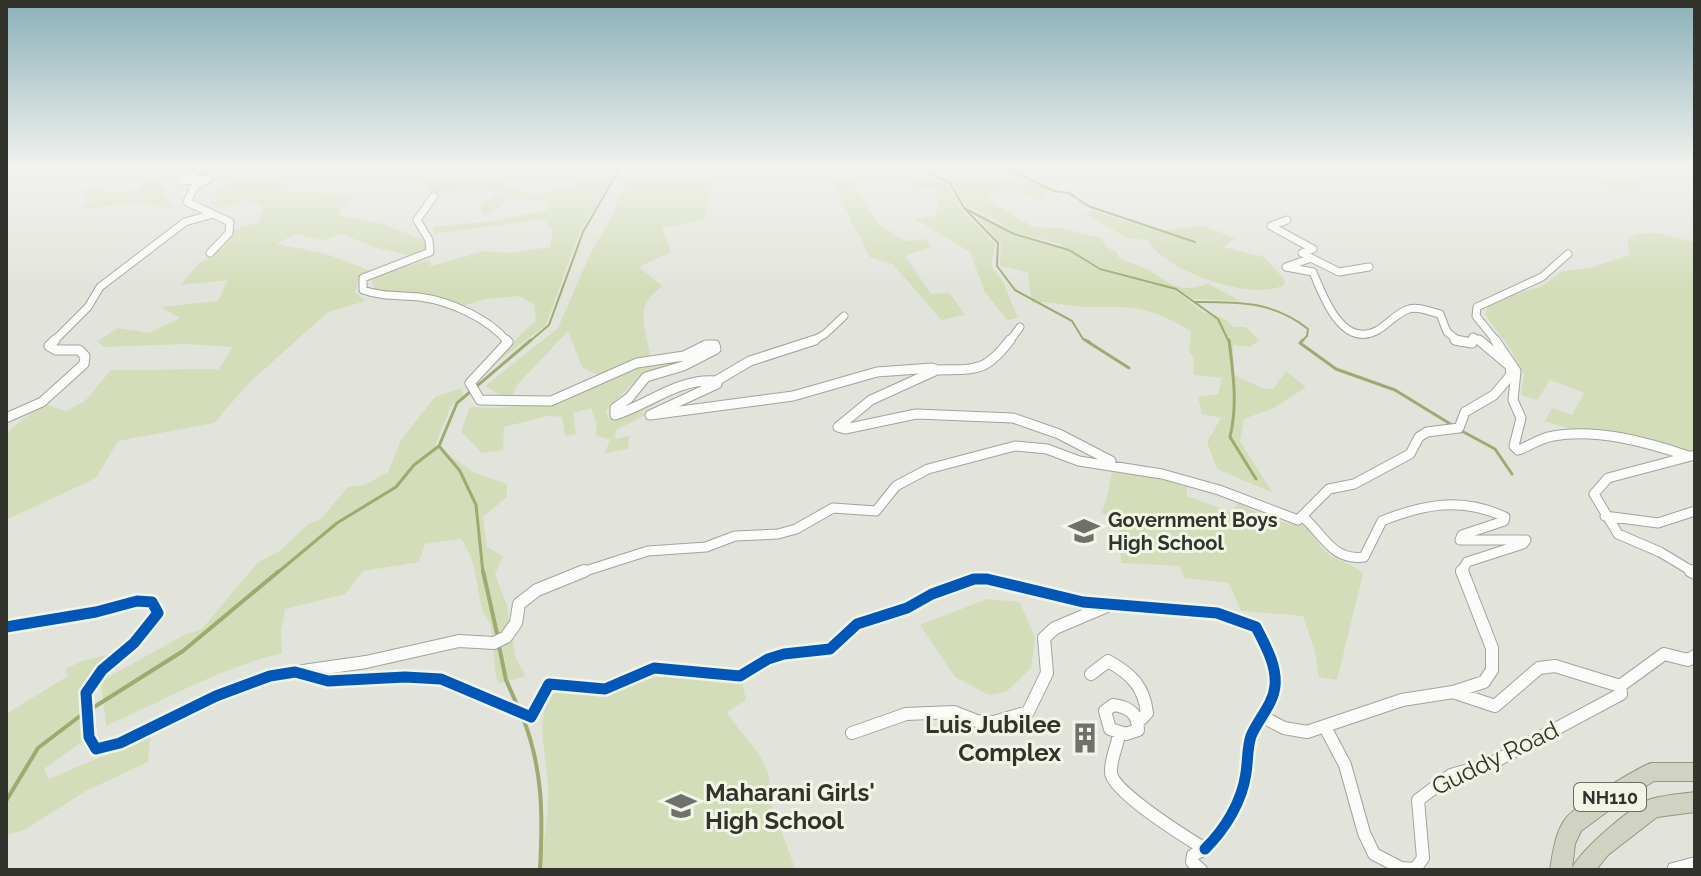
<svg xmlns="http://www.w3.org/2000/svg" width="1701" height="876" font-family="Raleway,sans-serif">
	<rect width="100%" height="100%" fill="#e2e4dc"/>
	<path fill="#d4ddb9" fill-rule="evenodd" d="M140,166h17l3,18 13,26c-31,-12 -59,-5 -91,0v-6l32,-7 -27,2 -2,-11 17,-1 5,5 32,-1 2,-10 -17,-5 2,-5 12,-1z
		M212,166h58l13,6 -2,19 72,3 -16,21 46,9 44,17 -2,11 -9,5 -39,-9 -35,-14 -18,6 -29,-6 -18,10 46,9 46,17 -10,9 -4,13 11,9 -38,11 -80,72 -34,39 -96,18 -22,37 -90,42v-86c11,-11 24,-21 39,-30l21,7 19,-10 26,-31 108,-1 14,-22 -48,-3 -81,3 -7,-6 21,-13 31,5 31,-15 -20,-11 58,-6 10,-21 -47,5 17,-21 26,-17 10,-17 25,-8 4,-16 -16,-6c-11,5 -21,4 -30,8l-8,-5 7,-2 1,-14 12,-3 -3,-16 -21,2z
		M387,166h55l-9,3 3,8 24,-5 6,4 36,-10h117l-40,67 -33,92 -59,45c18,-16 30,-35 49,-49l-2,-17 -15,-8 -34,3 -23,7 -32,-11 -54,-4 -4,-8 2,-8 55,-15 2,6 53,-15 29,2 37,-6 3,-18 -10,-10 -108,15 -3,-7 61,-6 54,-11 3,-9 -42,-3 -9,10 -15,7 -5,-8 21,-14 -36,-3 -32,7 -5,-11 -17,-6 -25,-1zM577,170l-1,15c-26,6 -53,19 -72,-6l35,-7z
		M647,166h80l-15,5 5,10 -6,7 -6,31 -43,9 9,24 -32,15 23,19c-29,23 -17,36 -12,69l-53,20 -15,-8 -14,-36 -50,53 -5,11h-13l-15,-9 73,-58 33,-76 22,-37 10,-28z
		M846,166h41l60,17 15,27 33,34 -4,22 12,16 15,36 -11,2 -22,-28 -15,-40 -55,-33 21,-3 2,-12 -2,-16h-20l-33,-19 -32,9 27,46 27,17 21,-2 5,8 -26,9 26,38 19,-1 15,22 -24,5 -48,-56 -24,-7c-6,-17 -16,-30 -23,-47 -6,-13 -8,-23 -18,-34z
		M916,166h67l27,6 41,19 -9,10 -33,-13 -24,10 48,29 27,1 41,10 5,9 12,6v4c9,5 20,8 30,13 25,14 30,24 60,14l33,17 -48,-2 -15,-10 -78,-22 -42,-24 -42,-10 -25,-17 -24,-9 -16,-25z
		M1506,166h41l24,4 22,-3 46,15 -1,5 -14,3 -74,-21z
		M1092,210l49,16 22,4 41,-4 31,12 -12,9 41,10 21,23 -1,5c-32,17 -119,-14 -137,-45l-19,-2 -43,-24z
		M972,212l41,23 56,16 30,19 76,20 28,22 22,7 9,8h11l15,13 -10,7 -17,-2 1,30 28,13 11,1 13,-18 20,16 -32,21 -30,11 -4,22 33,52 -56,-24 -10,-27 14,-24 -19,-4 -4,-17 20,-3 4,-16 -28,-3v-17l-5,-6 2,-21c-42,-24 -55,-25 -103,-24 -19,0 -37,-7 -56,-4l-4,-31 -28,-6 1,-23z
		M1657,233l38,9v207c-17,4 -33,-6 -49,-9 -35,-6 -68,-7 -101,-19l7,-13 20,7 12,-22 -34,-13 -13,20 -16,-5 3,-21 -15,-27 -24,-32 2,-8 14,-9 40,-11 21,-16 28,-3 40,-13 -3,-15 9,-6z
		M688,357v5l-47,13 -35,36 2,7c32,-5 55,-25 87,-31l-18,5 -36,20 4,3 -29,15 -1,9 14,-3 -1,13 -23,4 5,-14 -14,-3 1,-11 -6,-17 -18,5 3,21 -11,2 -3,-19 -15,-1 -43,11 -1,23 -21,3 -21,-21 9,-25 26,1 66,-6 82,-38z
		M462,388l1,7 -12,11 -16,39 38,27 34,12v13l-24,20 4,30 16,9 -8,18 12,32 9,53 10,17 -28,8c-5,-19 -4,-38 -7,-57 -2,-8 -9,-14 -10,-22 -5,-24 -5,-45 -20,-66l-36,5 -6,18 -56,9 -18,23 -60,15 -4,23 1,21c-62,15 -117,47 -176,73l-5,-45 85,-47 15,-4 57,-68 22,-11 27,-26 14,-6 27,-32 17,-2 23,-13 13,-32 34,-43z
		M1112,472l37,4 38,11v9l44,16 7,-9c23,11 43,23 68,22 9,10 12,22 24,30 11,7 22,8 33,19l-26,106 -18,-3 -4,-25 -12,-36 -62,-5 -12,-28 -45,-5 -4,-12 -59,-3 -2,-40 -18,-11 6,-14z
		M987,599l33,3 15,36 -4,30 -25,24 -17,3 -34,-18 -35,-52z
		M115,653l-34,45 2,43 -39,28 5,10 101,-43 -2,26 -62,29 -62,39 -18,5v-121l62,-38 -3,-7 17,-8z
		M655,671l56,5 31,6 4,18 -19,12c11,20 30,33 39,56 5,11 3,25 6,37 6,22 17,42 23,65h-257c7,-27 10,-53 10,-81 0,-33 -15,-67 4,-97l54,1z"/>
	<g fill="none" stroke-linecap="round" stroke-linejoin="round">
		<path stroke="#9eab70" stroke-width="2" d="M913,166l37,17 14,25 34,35 -1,23 18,24 57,31 11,18 7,3
			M987,166l23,4 44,21 15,2 19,13 107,36
			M964,208l50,26 55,16 31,19 76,20 42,30 11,23
			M1195,302c42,0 79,-1 113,27l-1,7 -6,6
			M529,342l20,-17 34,-93 38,-66"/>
		<path stroke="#9eab70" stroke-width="3" d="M1085,340l44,28
			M1229,340c4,33 9,64 1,97l26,42
			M1303,340l-3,3 36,26 59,21 57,35
			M1458,429l37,20 17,25
			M277,573l60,-50 59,-36 18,-22 25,-19
			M483,573l-7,-68 -16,-34 -21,-25 18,-43 74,-63"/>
		<path stroke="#9eab70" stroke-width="4" d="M483,571l15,67
			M499,646l7,34 12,27
			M91,709l92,-58 96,-80
			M523,718c20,51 20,98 17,152
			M6,801l32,-53 46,-35"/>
		<g stroke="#a2a39d" stroke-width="9">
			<path id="minor-far2" d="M434,196l-17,24 12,20 1,12 -67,26v12c19,7 37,5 56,7 31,4 69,21 89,45
				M1287,220l-16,6 42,23 -11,4 9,5
				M210,253l19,-20 1,-11 -17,-8
				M1369,267l-30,5 -28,-14 -25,9 27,5c10,24 29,78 65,58 10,-6 20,-18 31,-21 9,-3 22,3 31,5l7,18 13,10
				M53,342l35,-35 12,-20 85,-65 28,-8 -26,-12 7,-15 14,-8 -26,2 22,-15
				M811,342l14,-8 19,-18
				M1009,342l11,-15
				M1472,342l1,-5 9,5
				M1497,342l-21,-26 1,-9 65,-30 26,-23"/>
		</g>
		<g stroke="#a2a39d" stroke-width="11">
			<path id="minor-far1" d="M506,340l2,2 -38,41 10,17 71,1 86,-38 47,-7 22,-11h9l1,4 -33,17 -37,11 -17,21 -14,10v7c35,-11 63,-37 101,-34l1,3 -67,31 143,-19 84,-24 55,-4 5,2 -66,30 -33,27 7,2 71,-15 97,4 46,16 52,27
				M1455,340l17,3 1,-3
				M1495,340l21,31 -3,29 8,18 -7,28 4,4c12,-4 22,-12 35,-14 43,-8 94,6 135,20
				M937,370c39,-1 48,3 73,-30
				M716,381l34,-20 65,-21
				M6,418l36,-16 42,-38 1,-8 -6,-6h-23l-7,-4 6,-6
				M1605,516l53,7 37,-12
				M1303,517c21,18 29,44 61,40l18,-36c42,-17 80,-24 123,-4l-1,4 -42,14 -2,5h66l-3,4 -56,18 -6,11
				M579,573l69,-22 58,-4 29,-11 43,-2 18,-5 37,-21 43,3 20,-25 32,-17 87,-23 32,3 32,12 83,13 57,16 79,30 31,-31 25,-5 56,-30 9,-17 8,-5 32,-4 6,-16 29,-17 17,-20 -1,-9 -31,-26
				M1695,573l-35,-21 -42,-18 -24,-40 14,-16 87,-23"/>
		</g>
		<g stroke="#a2a39d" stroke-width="14">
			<path id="minor" d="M1691,571l4,2
				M6,627l90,-15 41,-11 15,1 6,11 -24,30 -32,27 -16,23 3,44 7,12 24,-6 96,-47 54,-20 25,-4 33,9 77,-4 36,2 90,38 18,-33 56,5 49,-21 86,8 28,-17 16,-5 46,-5 27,-25 50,-16 25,-14 42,-15h13l96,23 134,11 39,14c9,18 21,38 19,59 -2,19 -17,33 -24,50 -4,12 -3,25 -5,37 -4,29 -21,56 -41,76
				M303,671l63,-9 93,-21 35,2 12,-6 10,-14 3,-19 18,-14 47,-19
				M1091,674l17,-13c23,13 36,25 39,52l-8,8
				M1453,692l42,14 44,-38 16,-2 65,20 44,-32 24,6 7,-4
				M1113,705c16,2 25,8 25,25l-12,4 -16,-5 -5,-18z
				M1263,717l21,11 23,4 95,-32 51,-8 31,-10 8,-12v-22l-30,-77
				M1325,727l20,38 19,68 10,21 27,14 14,1 8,-11 -5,-58 33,-25 39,-11 131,-70 -1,-8
				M852,733l54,-19 48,-2 23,9 17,1 34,-10 19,-39 -3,-35 11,-10 52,-22
				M1119,735c-2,11 -9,26 -8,38 2,19 76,65 94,76l-12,6 -1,7 9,8"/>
		</g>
		<g stroke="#a2a39d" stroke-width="2">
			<path id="tertiary" d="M1695,857v13h-28l2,-6z"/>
		</g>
		<g stroke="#93977e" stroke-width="2">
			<path id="trunk" d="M1651,763h44v18h-41l-42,27 -31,23 -6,13 -3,25c7,-18 61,-64 79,-70 14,-4 30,-5 44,-7v20l-38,5 -49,38 -12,15h-46c3,-17 5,-39 17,-53 10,-12 68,-48 84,-54z"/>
		</g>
		<use href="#minor-far2" stroke="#fbfbfa" stroke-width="7"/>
		<use href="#minor-far1" stroke="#fbfbfa" stroke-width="9"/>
		<use href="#minor" stroke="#fbfbfa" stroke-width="12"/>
		<use href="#tertiary" fill="#fbfbfa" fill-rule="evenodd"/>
		<use href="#trunk" fill="#d0d3c2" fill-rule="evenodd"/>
		<g stroke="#f1f5e5" stroke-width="16">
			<path id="cycleway" d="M6,627l90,-15 41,-11 15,1 6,11 -24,30 -32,27 -16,23 3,44 7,12 24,-6 96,-47 54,-20 25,-4 33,9 77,-4 36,2 90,38 18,-33 56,5 49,-21 86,8 28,-17 16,-5 46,-5 27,-25 50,-16 25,-14 42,-15h13l96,23 134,11 39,14c9,18 21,38 19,59 -2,19 -17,33 -24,50 -4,12 -3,25 -5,37 -4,29 -21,56 -41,76"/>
		</g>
		<use href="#cycleway" stroke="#0057b8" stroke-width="11"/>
	</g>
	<linearGradient id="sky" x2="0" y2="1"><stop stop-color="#8ab0b8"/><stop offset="0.58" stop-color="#f2f3ef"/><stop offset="1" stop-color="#f2f3ef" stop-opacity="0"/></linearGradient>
	<rect width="1701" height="288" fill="url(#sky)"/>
	<defs>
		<g id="school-bare" transform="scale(2.4)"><path d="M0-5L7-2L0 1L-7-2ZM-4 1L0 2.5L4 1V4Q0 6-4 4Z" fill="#6f716a" stroke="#f1f5e5" stroke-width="2.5" paint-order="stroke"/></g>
		<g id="building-bare" transform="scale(2.4)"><path d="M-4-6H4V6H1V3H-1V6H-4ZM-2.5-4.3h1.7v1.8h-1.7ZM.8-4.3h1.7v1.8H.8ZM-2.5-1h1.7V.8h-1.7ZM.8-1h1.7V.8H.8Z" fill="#6f716a" stroke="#f1f5e5" stroke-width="2.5" paint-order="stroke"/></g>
	</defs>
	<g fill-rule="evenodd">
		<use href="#school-bare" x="1084" y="531"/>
		<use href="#building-bare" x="1085" y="738"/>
		<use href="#school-bare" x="681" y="806"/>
	</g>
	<g text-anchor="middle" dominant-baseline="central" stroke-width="6" stroke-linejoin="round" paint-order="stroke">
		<rect fill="#f1f5e5" stroke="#6b6d64" stroke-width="2" x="1574" y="783" width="72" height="28" rx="6"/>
		<g font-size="18" font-weight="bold" fill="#31332c">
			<text x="1610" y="797">NH110</text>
		</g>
		<g font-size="20" font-weight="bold" fill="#31332c" stroke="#f1f5e5" text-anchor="start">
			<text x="1108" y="520">Government Boys<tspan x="1108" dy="23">High School</tspan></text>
		</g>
		<g font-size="24" font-weight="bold" fill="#31332c" stroke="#f1f5e5" text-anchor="end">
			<text x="1061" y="724">Luis Jubilee<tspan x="1061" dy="28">Complex</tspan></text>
			<text x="705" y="792" text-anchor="start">Maharani Girls'<tspan x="705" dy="28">High School</tspan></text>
		</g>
		<g font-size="24" fill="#31332c" stroke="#f1f5e5">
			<text transform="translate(1495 758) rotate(-26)">Guddy Road</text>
		</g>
	</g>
	<rect width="1701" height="876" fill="none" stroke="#31332c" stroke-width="16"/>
</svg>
